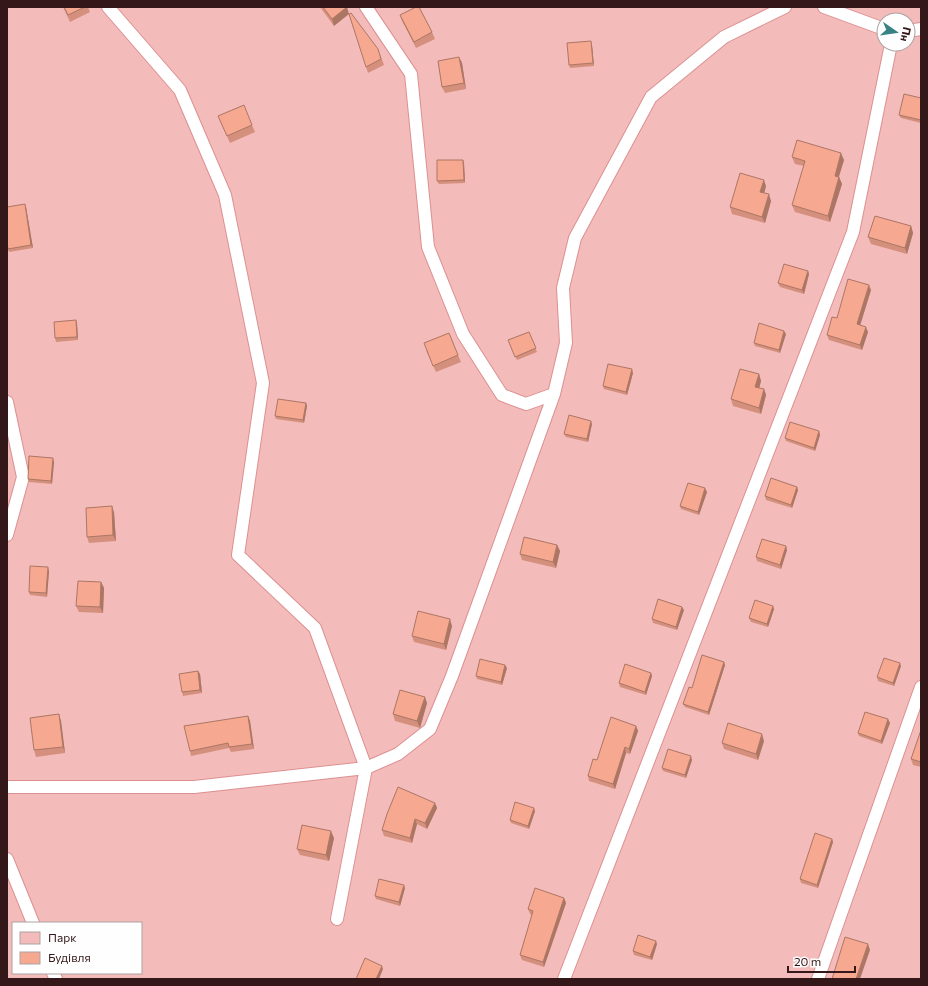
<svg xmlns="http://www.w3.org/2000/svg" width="928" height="986" font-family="Commissioner,sans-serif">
	<rect width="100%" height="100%" fill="#f5d4d3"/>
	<path fill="#f4bbbb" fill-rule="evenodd" d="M7,7h914v972h-914zM884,20h24v24h-24zM13,923h128v50h-128z"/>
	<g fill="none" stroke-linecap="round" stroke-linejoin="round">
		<g stroke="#dc9091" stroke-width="14">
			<path id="service" d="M108,7l72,83 45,105 38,188 -25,172 77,73 51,140 -29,151
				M366,7l45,67 17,173 35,87 39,61 24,9 28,-10
				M824,7l60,22
				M908,31l13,-2
				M7,402l16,75 -16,58
				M7,787h187l172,-19 32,-14 32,-25 22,-53 102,-282 12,-51 -3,-55 12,-50 76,-141 73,-60 61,-30
				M7,859l26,64
				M53,973l3,6
				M564,979l289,-747 38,-188
				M818,979l103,-292"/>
		</g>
		<use href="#service" stroke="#fff" stroke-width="12"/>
	</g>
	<path fill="#d4907c" d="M63,7h25l2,5 -20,10z
		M320,7h27l-13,19z
		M400,15l32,17 3,7 -19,9 -14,-27z
		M592,45l2,21 -24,2 -1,-3z
		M378,49l6,16 -16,8 -2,-6z
		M459,57l3,6 4,26 -21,4 -3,-6z
		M921,98v25l-20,-5 -2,-3z
		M218,116l34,9 3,7 -25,11z
		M792,157l52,3 -5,17 3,7 -12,38 -35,-10 -3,-7 12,-39 -9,-2z
		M463,160l1,3 1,20 -26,1 -2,-3z
		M766,186l-2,7 7,8 -6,22 -33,-9 -2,-7z
		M26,207l7,41 -24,4 -1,-3z
		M911,226l2,7 -6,21 -36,-10 -3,-7z
		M808,271l1,3 -5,20 -24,-7 -2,-4z
		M871,290l-11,35 8,7 -6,18 -33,-10 -2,-5 10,-17z
		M76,320l1,3 1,17 -22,2 -1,-4z
		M529,332l8,20 -20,8 -9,-20z
		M786,334l-6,19 -25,-7 -1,-3z
		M426,350l32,5 3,7 -25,10z
		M633,373l-6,22 -23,-6 -1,-3z
		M759,374l2,7 -2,7 5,1 2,6 -5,19 -28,-8 -2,-7z
		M306,403l1,3 -3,17 -28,-4 -1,-3z
		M592,424l-4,18 -22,-5 -2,-3z
		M819,431l1,4 -5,16 -29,-10 -1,-3z
		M54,462l-2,22 -23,-2 -1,-3z
		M797,487l1,3 -6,18 -26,-8 -1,-4z
		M707,492l-8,23 -18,-6 -1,-3z
		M114,512l2,29 -27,2 -2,-6z
		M557,545l3,6 -4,17 -34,-8 -2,-6z
		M786,546l1,4 -6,19 -24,-8 -1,-4z
		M49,571l-2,26 -17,-2 -1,-3z
		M101,582l3,6 -1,25 -24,-1 -3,-6z
		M773,606l1,3 -6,18 -17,-5 -2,-4z
		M684,610l-7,20 -24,-7 -1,-4z
		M452,626l-6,24 -32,-8 -2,-6z
		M724,662l1,3 -16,50 -24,-8 -2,-3 9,-16z
		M901,666l-7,20 -16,-5 -1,-4z
		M507,668l-5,17 -25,-6 -1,-3z
		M198,671l2,3 2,19 -19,3 -1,-4z
		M651,673l1,3 -6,19 -26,-8 -1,-4z
		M427,703l-7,25 -25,-7 -2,-7z
		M248,716l2,5 4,28 -23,3 -2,-4 -38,8 -1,-5z
		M61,721l4,32 -29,4 -2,-7z
		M890,723l-8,21 -23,-8 -1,-3z
		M636,726l2,5 -8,23 -4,-1 -11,36 -26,-8 -1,-5 9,-16z
		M921,730v37l-8,-2 -2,-6z
		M764,741l-6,19 -34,-11 -2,-6z
		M692,760l-6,18 -23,-7 -1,-3z
		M435,803l2,5 -10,21 -10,-5 -5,19 -28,-7 -2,-6z
		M535,811l-6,18 -18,-6 -1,-3z
		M334,838l-5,23 -29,-6 -3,-6z
		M832,839l1,3 -15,46 -17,-5 -1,-4z
		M405,888l-5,18 -24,-7 -1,-3z
		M564,898l2,5 -22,64 -22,-7 -2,-5 12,-40 -2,-1 -2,-5z
		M657,944l-5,16 -18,-5 -1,-4z"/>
	<path fill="#ac7665" d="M347,7l2,7 -15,12 -2,-7z
		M591,41l1,4 2,21 -1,-3z
		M459,57l3,6 4,26 -2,-6z
		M841,153l3,7 -7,22 -2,-6z
		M463,160l1,3 1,20 -1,-3z
		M839,177l3,7 -12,38 -2,-6z
		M764,180l2,6 -3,12 -3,-6z
		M769,194l2,7 -6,22 -3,-6z
		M25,204l1,3 7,41 -2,-3z
		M911,226l2,7 -6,21 -2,-6z
		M808,271l1,3 -5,20 -2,-4z
		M869,285l2,5 -12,39 -2,-5z
		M76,320l1,3 1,17 -1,-3z
		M866,327l2,5 -6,18 -2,-5z
		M784,331l2,3 -6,19 -1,-3z
		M632,369l1,4 -6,22 -1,-3z
		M759,374l2,7 -3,12 -3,-6z
		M764,389l2,6 -5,19 -2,-6z
		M306,403l1,3 -3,17 -1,-3z
		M591,421l1,3 -4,18 -1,-3z
		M819,431l1,4 -5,16 -1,-3z
		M53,458l1,4 -2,22 -1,-3z
		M797,487l1,3 -6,18 -1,-3z
		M705,488l2,4 -8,23 -1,-3z
		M112,506l2,6 2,29 -3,-6z
		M557,545l3,6 -4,17 -3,-6z
		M786,546l1,4 -6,19 -1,-4z
		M48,567l1,4 -2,26 -1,-4z
		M101,582l3,6 -1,25 -3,-6z
		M773,606l1,3 -6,18 -1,-3z
		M682,607l2,3 -7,20 -1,-3z
		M450,619l2,7 -6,24 -2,-6z
		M724,662l1,3 -16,50 -1,-3z
		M900,663l1,3 -7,20 -1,-3z
		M505,665l2,3 -5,17 -1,-3z
		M198,671l2,3 2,19 -2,-3z
		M651,673l1,3 -6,19 -1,-3z
		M425,697l2,6 -7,25 -3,-7z
		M59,714l2,7 4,32 -2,-6z
		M248,716l2,5 4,28 -2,-5z
		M888,719l2,4 -8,21 -1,-3z
		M636,726l2,5 -8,23 -1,-5z
		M762,734l2,7 -6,19 -2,-6z
		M625,747l1,6 -11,36 -2,-5z
		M691,756l1,4 -6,18 -1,-3z
		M435,803l2,5 -10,21 -2,-6z
		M534,808l1,3 -6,18 -1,-3z
		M415,819l2,5 -5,19 -2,-5z
		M331,831l3,7 -5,23 -3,-6z
		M832,839l1,3 -15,46 -1,-3z
		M404,885l1,3 -5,18 -1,-4z
		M564,898l2,5 -22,64 -1,-5z
		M656,941l1,3 -5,16 -2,-3z
		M868,944l2,6 -10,29h-4z
		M382,966l1,3 -4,10h-3z"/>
	<path fill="#f6a890" stroke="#ac7665" d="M64,7h21l-17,8z
		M323,7h24l-15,12z
		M416,7h3l13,25 -18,10 -14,-27z
		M351,13l27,36 3,10 -15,8 -17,-53z
		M591,41l2,22 -24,2 -2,-22z
		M459,57l5,26 -22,4 -4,-26z
		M904,94l17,4v22l-22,-5z
		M244,105l8,20 -25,11 -9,-20z
		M797,140l44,13 -6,23 4,1 -11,39 -36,-11 13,-44 -13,-4z
		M437,160h26l1,20 -27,1z
		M740,173l24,7 -4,12 9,2 -7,23 -32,-10z
		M25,204l6,41 -23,4 -1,-6v-36z
		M875,216l36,10 -6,22 -37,-11z
		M784,264l24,7 -6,19 -24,-7z
		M848,279l21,6 -12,39 9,3 -6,18 -33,-10 5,-18 5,1z
		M76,320l1,17 -22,1 -1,-16z
		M759,323l25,8 -5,19 -25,-7z
		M529,332l7,16 -21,9 -7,-17z
		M449,333l9,22 -25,11 -9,-23z
		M608,364l24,5 -6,23 -23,-6z
		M740,369l19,5 -4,13 9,2 -5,19 -28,-9z
		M278,399l28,4 -3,17 -28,-4z
		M569,415l22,6 -4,18 -23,-5z
		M790,422l29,9 -5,17 -29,-10z
		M29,456l24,2 -2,23 -23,-2z
		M771,478l26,9 -6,18 -26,-9z
		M688,483l17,5 -7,24 -18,-6z
		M112,506l1,29 -26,2 -1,-29z
		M524,537l33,8 -4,17 -33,-8z
		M762,539l24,7 -6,19 -24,-8z
		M30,566l18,1 -2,26 -17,-1z
		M78,581l23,1 -1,25 -24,-1z
		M658,599l24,8 -6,20 -24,-8z
		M755,600l18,6 -6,18 -18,-6z
		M418,611l32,8 -6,25 -32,-8z
		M702,655l22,7 -16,50 -25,-8 6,-17 3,1z
		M884,658l16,5 -7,20 -16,-6z
		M480,659l25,6 -4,17 -25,-6z
		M625,664l26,9 -6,19 -26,-9z
		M198,671l2,19 -18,2 -3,-18z
		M400,690l25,7 -8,24 -24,-7z
		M865,712l23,7 -7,22 -23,-8z
		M59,714l4,33 -29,3 -4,-32z
		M248,716l4,28 -23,3 -1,-4 -38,8 -6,-25z
		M611,717l25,9 -7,23 -4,-2 -12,37 -25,-8 5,-17 4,1z
		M728,723l34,11 -6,20 -34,-11z
		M921,730v32l-10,-3z
		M668,749l23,7 -6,19 -23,-7z
		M398,787l37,16 -10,20 -10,-4 -5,19 -28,-8 5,-16z
		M515,802l19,6 -6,18 -18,-6z
		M302,825l29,6 -5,24 -29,-6z
		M815,833l17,6 -15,46 -17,-6z
		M379,879l25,6 -5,17 -24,-6z
		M535,888l29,10 -21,64 -23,-7 13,-44 -5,-2z
		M638,935l18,6 -6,16 -17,-6z
		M845,937l23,7 -12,35h-24z
		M365,958l17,8 -6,13h-20z"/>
	<rect width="928" height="986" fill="none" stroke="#341718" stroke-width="16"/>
	<rect x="12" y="922" width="130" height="52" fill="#fefefe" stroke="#ada2a2"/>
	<rect x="20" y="932" width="20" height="12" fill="#f4bbbb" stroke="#ada2a2"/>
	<text x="48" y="942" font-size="12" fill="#341718">Парк</text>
	<rect x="20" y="952" width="20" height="12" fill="#f6a890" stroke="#ada2a2"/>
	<text x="48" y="962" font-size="12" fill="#341718">Будівля</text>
	<g transform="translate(896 32) rotate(103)"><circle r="19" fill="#fefefe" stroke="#ada2a2"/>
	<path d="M0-3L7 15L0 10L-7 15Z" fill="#388184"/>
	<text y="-6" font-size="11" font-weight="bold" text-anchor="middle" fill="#341718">Пн</text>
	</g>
	<path d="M788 966v6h67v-6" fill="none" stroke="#341718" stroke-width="2"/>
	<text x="794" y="966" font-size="12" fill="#341718" stroke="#fefefe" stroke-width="3" paint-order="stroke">20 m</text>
</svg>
